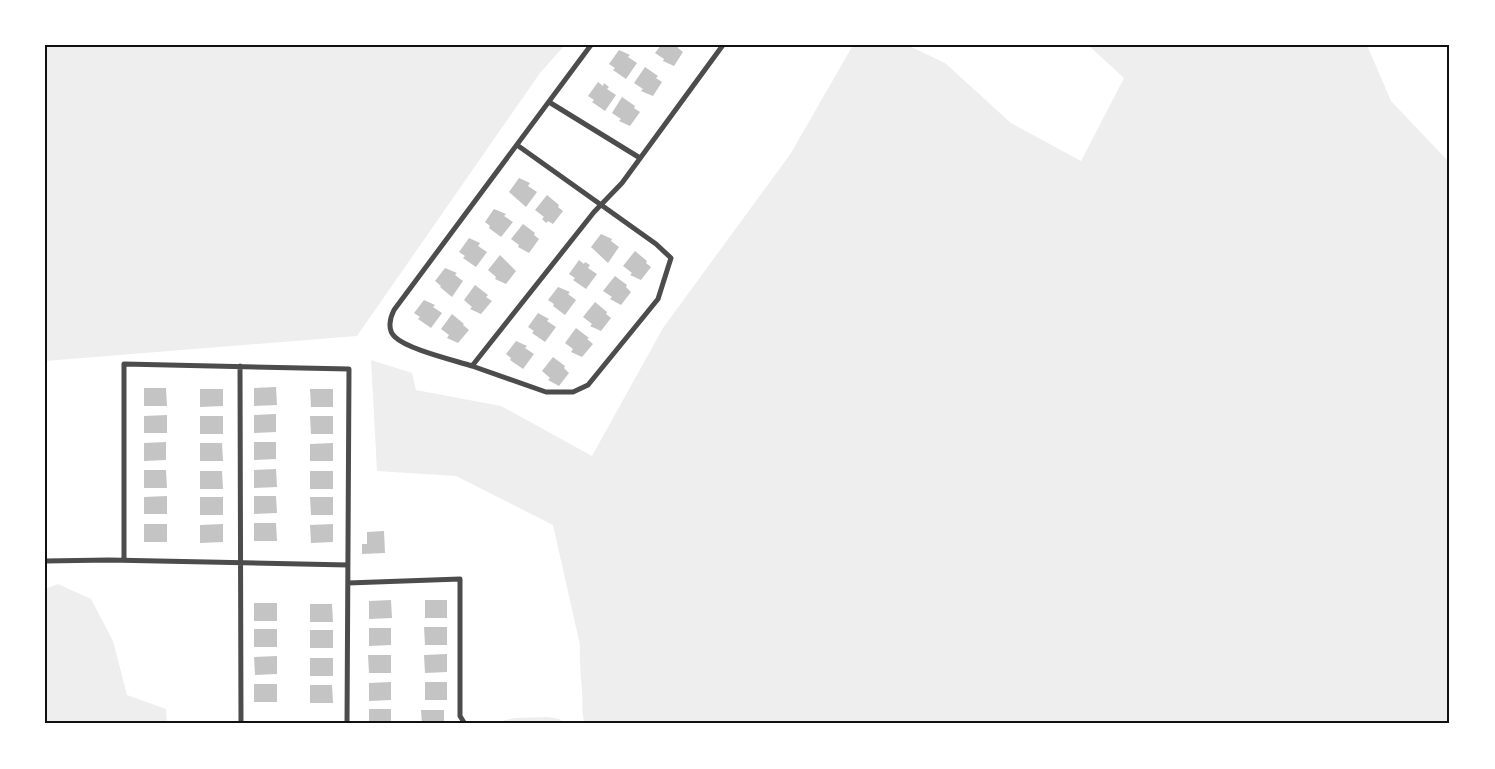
<svg xmlns="http://www.w3.org/2000/svg" width="1495" height="769" font-family="'Work Sans',sans-serif">
	<rect width="100%" height="100%" fill="#fff"/>
	<path fill="#eee" d="M45,45h520l-25,28 -183,263 -312,25z
		M853,45h54l38,18 66,60 70,38 43,-83 -36,-33h279l24,56 59,62v561h-865c-4,-12 -2,-22 -3,-34 -1,-16 -3,-29 -2,-45l-27,-120 -97,-49 -79,-5 -6,-111 41,13 4,17 85,16 91,50 71,-128 128,-175z
		M58,584l33,15 22,42 14,54 39,14 1,15h-122v-135z
		M548,717l12,2 3,5h-73l24,-6z"/>
	<path fill="#c4c4c4" d="M661,45h16l1,3 5,4 -9,14 -11,-5 1,-2 -9,-6z
		M619,50l11,5 -2,2 9,6 -11,16 -13,-9 2,-2 -6,-4z
		M645,67l13,9 -2,2 6,4 -9,14 -12,-5 2,-2 -9,-6z
		M598,82l5,4 1,-3 5,4 -2,2 9,6 -11,16 -13,-9 2,-2 -6,-4z
		M622,97l13,9 -1,2 6,4 -10,14 -11,-5 2,-2 -9,-6z
		M519,178l11,5 -2,3 9,6 -11,15 -17,-15z
		M547,195l12,10 -1,2 5,4 -10,13 -5,-3 -2,2 -4,-4 2,-2 -9,-7z
		M494,209l12,5 -2,2 9,6 -12,15 -12,-9 1,-2 -5,-4z
		M523,224l12,9 -1,2 5,4 -10,14 -11,-6 1,-2 -8,-6z
		M601,234l11,5 -1,2 8,6 -11,16 -17,-16z
		M469,238l11,5 -2,3 9,6 -11,15 -13,-9 2,-2 -6,-4z
		M635,251l12,10 -1,2 5,4 -10,13 -11,-5 2,-2 -9,-7z
		M500,255l16,16 -10,13 -11,-5 1,-2 -8,-7z
		M579,260l5,4 1,-2 5,3 -2,3 9,6 -11,15 -13,-9 2,-2 -6,-4z
		M445,268l12,5 -2,2 8,6 -11,16 -12,-10 1,-1 -6,-5z
		M615,276l12,9 -1,2 5,5 -10,13 -11,-6 2,-2 -9,-6z
		M475,285l13,10 -2,2 6,4 -11,13 -11,-5 2,-2 -8,-7z
		M558,287l12,5 -2,2 8,6 -11,15 -12,-9 1,-2 -6,-4z
		M424,300l11,5 -2,2 9,6 -11,15 -13,-9 2,-2 -6,-4z
		M595,302l12,10 -1,2 5,4 -10,13 -11,-5 2,-2 -9,-7z
		M538,313l11,6 -2,2 9,6 -11,15 -13,-9 2,-2 -6,-4z
		M452,314l12,10 -1,1 6,5 -11,13 -11,-5 2,-3 -8,-6z
		M576,328l13,10 -2,1 6,5 -11,13 -11,-5 2,-3 -8,-6z
		M516,341l11,5 -2,2 9,6 -11,15 -13,-9 1,-2 -5,-4z
		M553,357l12,9 -1,2 5,5 -10,13 -11,-6 2,-2 -8,-7z
		M276,387l1,18 -23,1v-18z
		M144,388h22l1,18h-23z
		M200,389h23v17l-23,1z
		M310,389h23v18h-22z
		M276,414v18l-22,1v-18z
		M167,415v18h-23v-17z
		M200,416h23v18h-23z
		M310,416h23v18h-22z
		M166,442v18l-22,1v-18z
		M254,442h22v17l-22,1z
		M200,443h22l1,18h-23z
		M333,443v18h-23v-17z
		M276,469l1,18 -23,1v-18z
		M144,470h22l1,18h-23z
		M200,471h22l1,18h-23z
		M310,471h23v18h-23z
		M167,496v18h-23v-17z
		M254,496h22l1,17 -23,1z
		M200,497h23v18h-23z
		M310,497h23v18h-22z
		M254,523h22l1,18h-23z
		M144,524h23v18h-23z
		M223,524v18l-23,1v-18z
		M333,524v18l-22,1 -1,-18z
		M384,531l1,22 -23,1v-10h5v-12z
		M391,600l1,18 -23,1v-18z
		M425,600h22v18h-22z
		M254,603h23v18h-23z
		M310,604h22l1,18h-23z
		M424,627h23v18h-22z
		M369,628h22v17l-22,1z
		M254,629h23v18h-23z
		M310,630h23v18h-23z
		M447,654v18l-22,1 -1,-18z
		M368,655h23v18h-22z
		M277,656v18l-22,1 -1,-18z
		M310,658h23v18h-23z
		M391,682v18l-22,1v-18z
		M425,682h22v18h-22z
		M254,684h23v18h-23z
		M310,685h22l1,18h-23z
		M369,709h22v15h-22z
		M421,710h23v14h-22z"/>
	<g fill="none" stroke-linecap="round" stroke-linejoin="round">
		<path stroke="#4c4c4c" stroke-width="5" d="M591,45l-197,265c-4,8 -7,20 1,27 12,12 58,23 77,29l122,-154 28,-29 101,-138
			M549,102l91,56
			M240,366l1,358
			M472,366l74,26h27l15,-7 70,-86 13,-41 -15,-14 -139,-99
			M124,560v-196l225,5 -2,355
			M45,561l64,-1 239,5
			M348,583l112,-4v137l5,8"/>
	</g>
	<rect width="1495" height="769" fill="none" stroke="#ffffff" stroke-width="93"/>
	<rect x="46" y="46" width="1402" height="676" fill="none" stroke="#111" stroke-width="2"/>
</svg>
